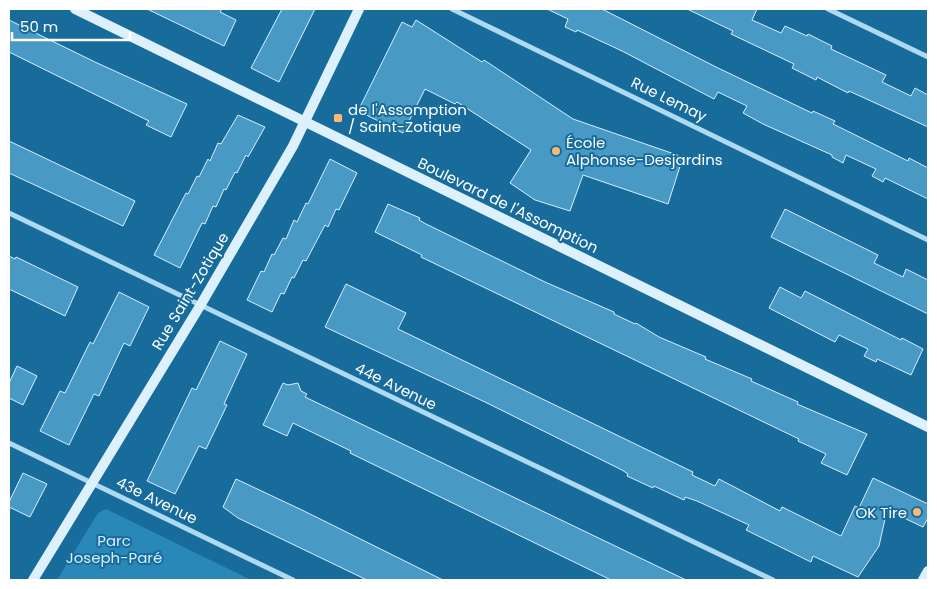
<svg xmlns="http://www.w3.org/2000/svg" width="937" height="589" font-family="Poppins,sans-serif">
	<rect width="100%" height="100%" fill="#176c9c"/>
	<path fill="#2a88b9" d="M106,509l145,71h-194l41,-67z"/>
	<path fill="#4999c5" stroke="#d5effc" d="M147,9h75l-2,3 16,8 -12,26z
		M282,9h33l-36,73 -28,-14z
		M547,9h55l114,58 96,46 1,-2 22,10 -2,3 75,37 1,-3 19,10v31l-43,-21 -2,4 -11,-6 4,-7 -30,-14 -3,8 -11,-6v-2l-69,-31 -20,-11 4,-7 -29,-14 -4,7 -92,-48 -45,-21 -1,2 -11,-5 3,-8z
		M687,9h70l-5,11 29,13 4,-7 22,10 1,-2 24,12 -1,3 55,26 -4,7 29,14 4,-8 13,7v32l-79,-36 -1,2 -31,-16 -1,3 -24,-12 2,-4 -63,-30 2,-3z
		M9,20l86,42 92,42 -16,33 -25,-12 3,-4 -140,-69z
		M416,20l66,42 2,-2 89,59 110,38 -15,47 -85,-29 -13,36 -35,-11 -25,-17 21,-33 -74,-48 -2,2 -30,-15 -22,44 -45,-22 44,-89 10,5z
		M238,115l27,12 -17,30 -2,-2 -9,18 -2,-1 -9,18 -2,-1 -8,18 -3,-1 -8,18 -3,-1 -22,45 -26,-13 32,-62 2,1 9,-18 2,1 9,-18 2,2 8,-18 3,1z
		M9,141l126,60 -12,25 -114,-53z
		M330,159l27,14 -18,37 -3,-1 -8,18 -3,-2 -19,36 -3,-1 -9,18 -2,-1 -8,17 -3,-1 -9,19 -25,-12 14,-29 3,1 8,-18 2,1 9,-17 3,1 8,-19 3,2 9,-19 2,1z
		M388,204l32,14 -1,2 7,4 119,58 69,30v2l21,10 1,-1 23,14 47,20 -1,2 47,20 -1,2 47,21 -1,2 70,30 -20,41 -26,-12 5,-9 -28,-13 1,-2 -378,-182 1,-2 -47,-23z
		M785,209l93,46 -4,8 29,14 3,-8 22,11v34l-157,-77z
		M9,256l6,3 1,-2 62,30 -13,29 -56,-27z
		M346,284l60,29 -8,16 295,143 -1,3 23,11 4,-7 61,32 2,-4 59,29 14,-30 4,2 14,-30 55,26v14l-5,9 -36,-17 -8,36 -21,31 -45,-21 -2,6 -65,-32 3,-5 -52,-24 -12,-4 -1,3 -30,-14 -1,2 -26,-12 1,-2 -6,-4 -137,-68 -160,-75z
		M780,287l21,11 4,-7 96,49 1,-2 21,11 -12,26 -34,-16 -1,3 -12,-6 4,-7 -29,-14 -4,7 -66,-34z
		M119,292l30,15 -19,39 -6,-3 -25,53 -5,-2 -25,51 -29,-14 20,-40 5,2 25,-51 3,2z
		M220,341l27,13 -23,50 3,1 -21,44 -7,-3 -24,48 -28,-13 45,-93 4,2z
		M17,366l20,10 -14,29 -14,-7v-15z
		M283,383l5,2 10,-2 3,8 6,3 -2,3 381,183h-75l-261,-127 1,-2 -58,-28 -6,13 -24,-11z
		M23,473l24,11 -17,33 -21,-10v-5z
		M236,479l68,32 139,69h-76l-129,-62 -15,-11z"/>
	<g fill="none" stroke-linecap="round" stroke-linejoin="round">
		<path stroke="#addaf2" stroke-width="5" d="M452,9l476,231
			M828,9l100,48
			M9,213l764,367
			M9,443l284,137"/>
		<path stroke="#dcf1fc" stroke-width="10" d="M75,9l853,418
			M33,580l167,-274 93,-160 66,-137
			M923,580l5,-9"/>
	</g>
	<g fill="#ffb96f" stroke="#176c9c" stroke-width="2">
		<rect x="333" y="113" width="10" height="10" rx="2.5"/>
		<circle cx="556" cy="151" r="5"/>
		<circle cx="917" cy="512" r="5"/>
	</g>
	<g text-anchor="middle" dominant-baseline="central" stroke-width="4" stroke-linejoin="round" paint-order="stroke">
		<g font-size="15" fill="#fff" stroke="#176c9c">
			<text transform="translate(669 99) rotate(26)">Rue Lemay</text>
			<text transform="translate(508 205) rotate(26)">Boulevard de l'Assomption</text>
			<text transform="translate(190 291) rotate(-59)">Rue Saint-Zotique</text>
			<text transform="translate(396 386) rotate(26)">44e Avenue</text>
			<text transform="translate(157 500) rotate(26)">43e Avenue</text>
		</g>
		<g font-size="15" fill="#fff" stroke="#176c9c" text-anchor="start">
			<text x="348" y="109">de l'Assomption<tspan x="348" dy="17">/ Saint-Zotique</tspan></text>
			<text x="566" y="142">École<tspan x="566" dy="17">Alphonse-Desjardins</tspan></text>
			<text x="907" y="512" text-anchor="end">OK Tire</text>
		</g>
		<g font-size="15" fill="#d5effc" stroke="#176c9c">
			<text x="114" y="540">Parc<tspan x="114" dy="17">Joseph-Paré</tspan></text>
		</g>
	</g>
	<rect width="937" height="589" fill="none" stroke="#ffffff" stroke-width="20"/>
	<path d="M12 32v8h118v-8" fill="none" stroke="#ffffff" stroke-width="2.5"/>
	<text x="20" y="32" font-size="15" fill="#ffffff" stroke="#176c9c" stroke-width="4" paint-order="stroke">50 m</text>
</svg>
